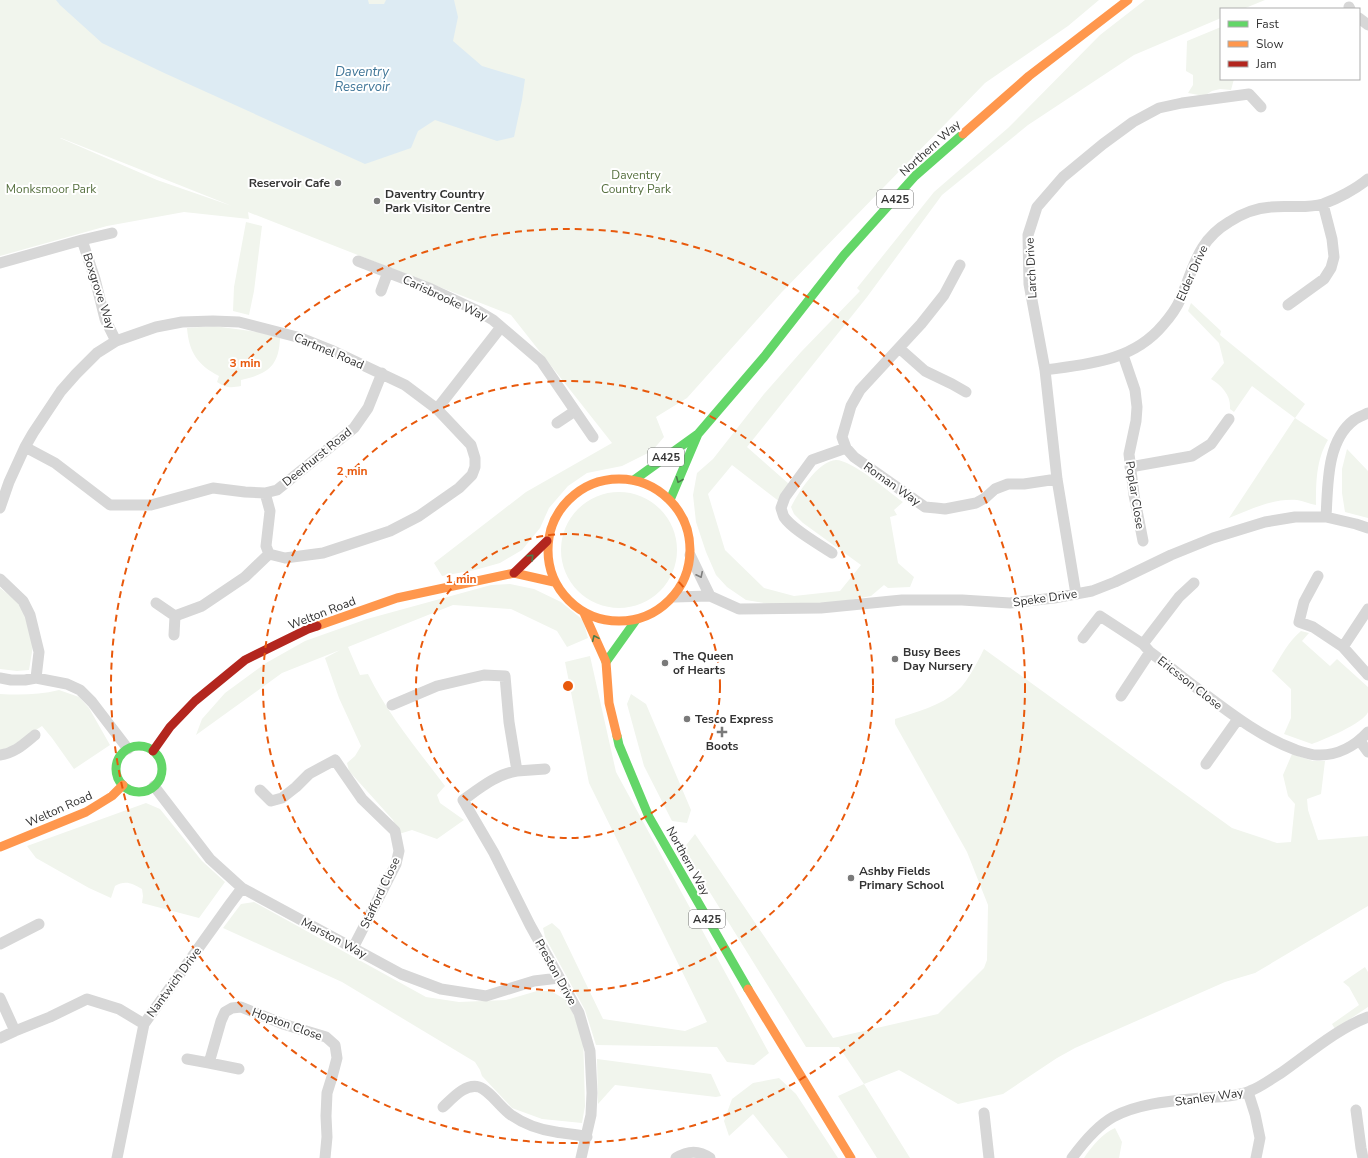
<svg xmlns="http://www.w3.org/2000/svg" width="1368" height="1158" font-family="'Nunito Sans',sans-serif">
	<rect width="100%" height="100%" fill="#fff"/>
	<path fill="#f1f5ed" fill-rule="evenodd" d="M0,0h1099l-31,26 -83,57 -204,210 -94,105 -31,19 8,20 -12,14 -30,15 -35,7 -19,13 -19,22 -9,20 -18,22 -22,13 -25,7 -33,6 -8,-13 92,-71 86,-49 -101,-128 -263,-103 1,7 -65,-7 -77,14 -107,30zM60,138h1l171,68 -75,-26z
		M1145,0h120l-22,9h-22v9l-87,37 -106,70 -86,70 -75,102 -120,150 42,37 -9,18 -48,-37 -24,29 17,56 39,38 30,8 46,-5 21,-26 -58,-42 -9,-9 -3,-7c7,-14 27,-46 45,-47 16,0 53,32 67,42l-9,8 3,5 -7,2 8,46 16,14 -4,10 -22,1 -4,-3 -13,11 -54,10 -41,-1 -30,-5 -19,-13 -11,-12 -10,-23 -10,-30 -3,-27 4,-22 16,-14 51,-65 37,-42 59,-61 -3,-3 77,-96 74,-64 92,-93z
		M1221,27v52h13l-3,11 -11,-1 -8,2 -8,5 -16,-3 5,-8v-10l-7,-4 1,-30z
		M246,222l16,4 -8,65 -5,24 -16,-4 1,-24z
		M1191,303l30,28 -1,4 85,69 -10,14 33,22c-12,20 -12,43 -12,65 -6,-1 -13,-4 -19,-5 -23,-2 -46,9 -68,18l66,-100 -43,-32 -18,26 -4,-3c1,-14 -8,-23 -19,-30l13,-16 -5,-20 -31,-32z
		M214,326l44,6 22,6c-1,29 -13,36 -39,42v6c-10,2 -15,2 -24,-4l2,-6c-21,-11 -30,-23 -32,-48z
		M1347,449l21,22v47l-23,-6 -3,-19v-24z
		M561 550a58 58 0 1 1 116 0a58 58 0 1 1-116 0Z
		M510,584l24,5 27,13 22,18 5,18 -21,9 -10,-16 -46,-22 -58,-4 -105,42 12,28 8,-1c20,41 50,76 77,112l-8,9 3,8 24,17 -27,19 -25,-9 -13,4 -6,-14 -44,-49 -2,-8 8,-7 6,-10 -22,-48 -14,-40 15,-8 -58,23 -86,62 6,-16 23,-26 41,-30 39,-22 62,-22 124,-34z
		M0,588l17,13 11,18 5,27 -4,24 -12,1 -17,-2z
		M1301,631l8,2 -7,8 28,25 7,-7 31,28c0,7 0,18 0,25 -4,11 -45,28 -56,32l-28,-10 7,-16v-29l-19,-18c9,-15 16,-29 29,-40z
		M984,649l248,179 45,15 14,-1 4,-38 -7,-8 -5,-21 9,-21 21,7h12l-4,33 -14,5 1,11 10,30 50,-4v70l-113,67 -30,9 -150,66 -18,10 -54,36 -45,10 -59,-34 -35,14 46,74h-33l-39,-62 26,-12 -25,-37h-33l-123,-198 12,-15 138,204 105,-24 46,-46 3,-8 1,-55 -21,-53 -72,-128v-5c21,-7 46,-13 62,-28 10,-8 21,-30 27,-42z
		M590,656l26,116 153,281 -15,12 -27,-3 -10,-15 -121,-2 -11,-35 -40,-73 -2,-9 9,-5 8,7 43,89 82,12 22,-9 -118,-239 -24,-121z
		M59,690l20,7 10,11 21,37 -36,24 -22,-31 -10,-12 -32,21 -10,3v-56c20,1 39,1 59,-4z
		M631,694l15,10 45,106 -4,13 -15,-2 -28,-55 -17,-62z
		M146,803l14,6 42,52 23,21 -26,36 -57,-15 1,-7 -1,-7c-10,-6 -17,-9 -27,-3l-4,12 -22,-10 -53,-30 -9,-12z
		M254,902l172,95 33,5 47,-2 31,-9h14l15,9 17,32 2,74 -3,17 -40,-4 -30,-11 -30,-32 -2,-6 -5,-8 -133,-80 -119,-54 18,-24z
		M1365,967l3,5v35l-33,22 -3,-5 27,-19 -10,-18 -6,-5z
		M597,1059l114,15 10,22 -5,1 -101,-12 -17,19z
		M779,1078l17,16 42,64h-50l-35,-44 -24,22 -5,-15 8,-22 21,-16z
		M1115,1128l7,14 -3,16h-35c7,-11 19,-25 31,-30z"/>
	<path fill="#ddebf3" d="M56,0h312l1,4h15l2,-4h68l4,17 -5,24 29,25 43,13 -3,21 -8,37 -17,4 -62,-21 -17,11 -7,17 -46,16 -203,-92 -60,-29 -42,-38z"/>
	<g fill="none" stroke-linecap="round" stroke-linejoin="round">
		<path stroke="#d7d7d7" stroke-width="11" d="M1349,7l1,2
			M1359,18l9,7
			M82,240l13,39 10,40 11,22
			M358,261l73,28 47,22 15,9 48,41 52,76
			M0,263l82,-23 30,-7
			M960,265l-16,30 -23,29 -61,66 -9,16 -9,31 4,11 8,9 71,50 11,1 9,1 31,-6 9,-5 10,-9 13,-5h16l33,-5
			M381,291l7,-19
			M1288,305l36,-26 7,-11 3,-11 -2,-18 -9,-35
			M899,348l26,23 27,13 14,8
			M1123,355l12,35 2,17 -1,14 -7,33 5,41 9,46
			M1045,370c44,-6 88,-9 118,-45 7,-8 13,-16 17,-25 14,-32 17,-59 49,-78 12,-8 28,-14 42,-15 17,-2 35,2 52,-3 14,-5 33,-15 45,-25
			M437,409l64,-82
			M557,423l18,-12
			M25,447l30,16 55,42h41l62,-17 32,4 20,1 12,-3 77,-62 14,-20 14,-35
			M1130,467l62,-11 19,-12 18,-25
			M0,508l9,-26 16,-35 8,-14 28,-42 15,-17 21,-21 19,-12 40,-14 26,-5 31,-1 26,1 62,16 30,12 74,35 32,24 34,36 4,13v9l-3,8 -13,13 -40,28 -29,15 -67,22 -38,5 -16,-4
			M1326,517c2,-31 0,-76 28,-97 4,-3 10,-5 14,-7
			M832,553c-13,-9 -39,-23 -48,-36 -1,-2 -2,-6 -3,-9l4,-11 27,-37 34,-12
			M690,555l20,41
			M1318,576l-14,26 -5,20 14,5 30,20 25,28
			M0,579l23,22 7,14 9,37 -3,26
			M1076,594l-19,-115 -12,-109 -16,-86 -1,-49 9,-28 26,-30 40,-33 30,-22 26,-14 23,-5 67,-9 12,13
			M674,597l36,-1 29,13 82,-1 81,-8h60l48,3 44,-5 38,-7 23,-9 56,-27 42,-17 52,-16 30,-5h31l30,7 12,4
			M156,603l19,13
			M174,635l1,-19 27,-10 43,-29 24,-23 -3,-8 4,-35 -5,-18
			M1083,638l17,-22 43,28 7,8c19,14 37,29 56,43 28,21 57,43 90,55 7,2 14,5 21,5 20,1 38,-9 51,-23
			M1143,644l36,-47 15,-14
			M1343,647l25,-38
			M0,678l11,2h14l11,-2 31,6 13,6 12,12 36,47
			M1121,696l29,-44
			M392,705l45,-19 47,-11 21,1 4,46 8,49c-20,3 -37,17 -54,29l31,53 36,72 49,88 11,38 2,42 -1,22 -10,43
			M1360,741l8,11
			M0,755c15,-2 24,-11 35,-20
			M1206,764l32,-45
			M517,771l28,-2
			M154,786l56,73 32,29 159,86 40,15 45,7 48,-15 25,-3
			M260,790l11,11 11,-3 14,-11 13,-13 26,-14 27,39 33,32 4,20 -3,13 -43,84
			M0,944l39,-20
			M0,998l15,33
			M0,1038l15,-7 35,-14 37,-18 32,10 25,15
			M187,1059l22,4
			M239,1069l-30,-6 12,-42 4,-9 7,-4 9,-1 42,17 43,13 9,8 2,13 -5,19 -5,16 -1,23 1,21 -2,21
			M1248,1092l7,22 5,24 -4,20
			M443,1107c9,-8 22,-24 36,-20 10,3 22,21 32,28 13,9 30,15 45,17 11,2 21,2 31,5
			M1356,1110l5,38 2,10
			M984,1113l5,45
			M117,1158l27,-134 86,-120 12,-16
			M676,1158c11,-7 23,-8 34,0
			M1072,1158c11,-15 25,-32 41,-41 26,-14 59,-16 89,-19 15,-1 33,-1 48,-7 11,-4 21,-12 31,-18 27,-19 57,-45 87,-56"/>
		<path stroke="#63d668" stroke-width="9" d="M634,480l64,-46 66,-77 80,-102 71,-79 48,-42
			M670,500l28,-66
			M606,662l30,-42
			M617,736l2,9 30,72 99,172
			M116 769a23 23 0 1 1 46 0a23 23 0 1 1-46 0Z"/>
		<path stroke="#ff974d" stroke-width="9" d="M963,134l66,-58 99,-76
			M548 550a71 71 0 1 1 142 0a71 71 0 1 1-142 0Z
			M584,613l22,49 3,41 8,33
			M317,626l80,-28 117,-25 40,9
			M0,847l86,-35 26,-16 11,-11
			M748,989l103,169"/>
		<path stroke="#b3261e" stroke-width="9" d="M514,573l33,-32
			M153,751l17,-24 25,-26 50,-41 63,-31 9,-3"/>
	</g>
	<defs><path id="oneway-chevron" d="M-2-3.5L2.5 0L-2 3.5" fill="none" stroke-width="1.6" stroke-linecap="round" stroke-linejoin="round"/></defs>
	<g stroke="#497c4b">
		<use href="#oneway-chevron" transform="translate(679 480) rotate(112)"/>
		<use href="#oneway-chevron" transform="translate(531 557) rotate(-44)"/>
		<use href="#oneway-chevron" transform="translate(595 638) rotate(-114)"/>
	</g>
	<use stroke="#7d7d7d" href="#oneway-chevron" transform="translate(700 575) rotate(64)"/>
	<g fill="none" stroke="#e8590c" stroke-width="2" stroke-dasharray="7 5">
		<circle cx="568" cy="686" r="152"/>
		<circle cx="568" cy="686" r="305"/>
		<circle cx="568" cy="686" r="457"/>
	</g>
	<g fill="#7a7a7a" stroke="#fff" stroke-width="1.5">
		<circle cx="338" cy="183" r="4"/>
		<circle cx="377" cy="201" r="4"/>
		<circle cx="895" cy="659" r="4"/>
		<circle cx="665" cy="663" r="4"/>
		<circle cx="687" cy="719" r="4"/>
		<path d="M720 726h4v4h4v4h-4v4h-4v-4h-4v-4h4z"/>
		<circle cx="851" cy="878" r="4"/>
	</g>
	<g text-anchor="middle" dominant-baseline="central" stroke-width="4" stroke-linejoin="round" paint-order="stroke">
		<g fill="#fff" stroke="#707070" stroke-width="1">
			<rect x="877" y="190" width="36" height="18" rx="3"/>
			<rect x="648" y="448" width="36" height="18" rx="3"/>
			<rect x="689" y="910" width="36" height="18" rx="3"/>
		</g>
		<g font-size="11" font-weight="bold" fill="#333">
			<text x="895" y="199">A425</text>
			<text x="666" y="457">A425</text>
			<text x="707" y="919">A425</text>
		</g>
		<g font-size="12" fill="#333" stroke="#fff">
			<text transform="translate(930 148) rotate(-42)">Northern Way</text>
			<text transform="translate(1031 268) rotate(-93)">Larch Drive</text>
			<text transform="translate(1192 273) rotate(-66)">Elder Drive</text>
			<text transform="translate(99 291) rotate(72)">Boxgrove Way</text>
			<text transform="translate(445 298) rotate(25)">Carisbrooke Way</text>
			<text transform="translate(329 351) rotate(23)">Cartmel Road</text>
			<text transform="translate(317 457) rotate(-39)">Deerhurst Road</text>
			<text transform="translate(892 484) rotate(35)">Roman Way</text>
			<text transform="translate(1135 495) rotate(81)">Poplar Close</text>
			<text transform="translate(1045 598) rotate(-8)">Speke Drive</text>
			<text transform="translate(322 613) rotate(-21)">Welton Road</text>
			<text transform="translate(1190 683) rotate(38)">Ericsson Close</text>
			<text transform="translate(59 809) rotate(-24)">Welton Road</text>
			<text transform="translate(688 861) rotate(61)">Northern Way</text>
			<text transform="translate(380 893) rotate(-65)">Stafford Close</text>
			<text transform="translate(334 938) rotate(28)">Marston Way</text>
			<text transform="translate(556 972) rotate(61)">Preston Drive</text>
			<text transform="translate(174 982) rotate(-54)">Nantwich Drive</text>
			<text transform="translate(287 1024) rotate(20)">Hopton Close</text>
			<text transform="translate(1209 1097) rotate(-8)">Stanley Way</text>
		</g>
		<g font-size="12" fill="#56703f" stroke="#fff">
			<text x="636" y="175">Daventry<tspan x="636" dy="14">Country Park</tspan></text>
			<text x="51" y="189">Monksmoor Park</text>
		</g>
		<g font-size="12" font-weight="bold" fill="#333" stroke="#fff" text-anchor="start">
			<text x="330" y="183" text-anchor="end">Reservoir Cafe</text>
			<text x="385" y="194">Daventry Country<tspan x="385" dy="14">Park Visitor Centre</tspan></text>
			<text x="903" y="652">Busy Bees<tspan x="903" dy="14">Day Nursery</tspan></text>
			<text x="673" y="656">The Queen<tspan x="673" dy="14">of Hearts</tspan></text>
			<text x="695" y="719">Tesco Express</text>
			<text x="722" y="746" text-anchor="middle">Boots</text>
			<text x="859" y="871">Ashby Fields<tspan x="859" dy="14">Primary School</tspan></text>
		</g>
		<g font-size="13" font-style="italic" fill="#3f7597" stroke="#fff">
			<text x="362" y="72">Daventry<tspan x="362" dy="15">Reservoir</tspan></text>
		</g>
	</g>
	<circle cx="568" cy="686" r="6" fill="#e8590c" stroke="#fff" stroke-width="2"/>
	<g font-size="12" text-anchor="middle" font-weight="bold" fill="#e8590c" stroke="#fff" stroke-width="4" stroke-linejoin="round" paint-order="stroke">
		<text x="245" y="367">3 min</text>
		<text x="352" y="475">2 min</text>
		<text x="461" y="583">1 min</text>
	</g>
	<rect x="1220" y="8" width="140" height="72" fill="#ffffff" stroke="#adadad"/>
	<rect x="1228" y="21" width="20" height="6" fill="#63d668" stroke="#adadad"/>
	<text x="1256" y="28" font-size="12" fill="#333333">Fast</text>
	<rect x="1228" y="41" width="20" height="6" fill="#ff974d" stroke="#adadad"/>
	<text x="1256" y="48" font-size="12" fill="#333333">Slow</text>
	<rect x="1228" y="61" width="20" height="6" fill="#b3261e" stroke="#adadad"/>
	<text x="1256" y="68" font-size="12" fill="#333333">Jam</text>
</svg>
